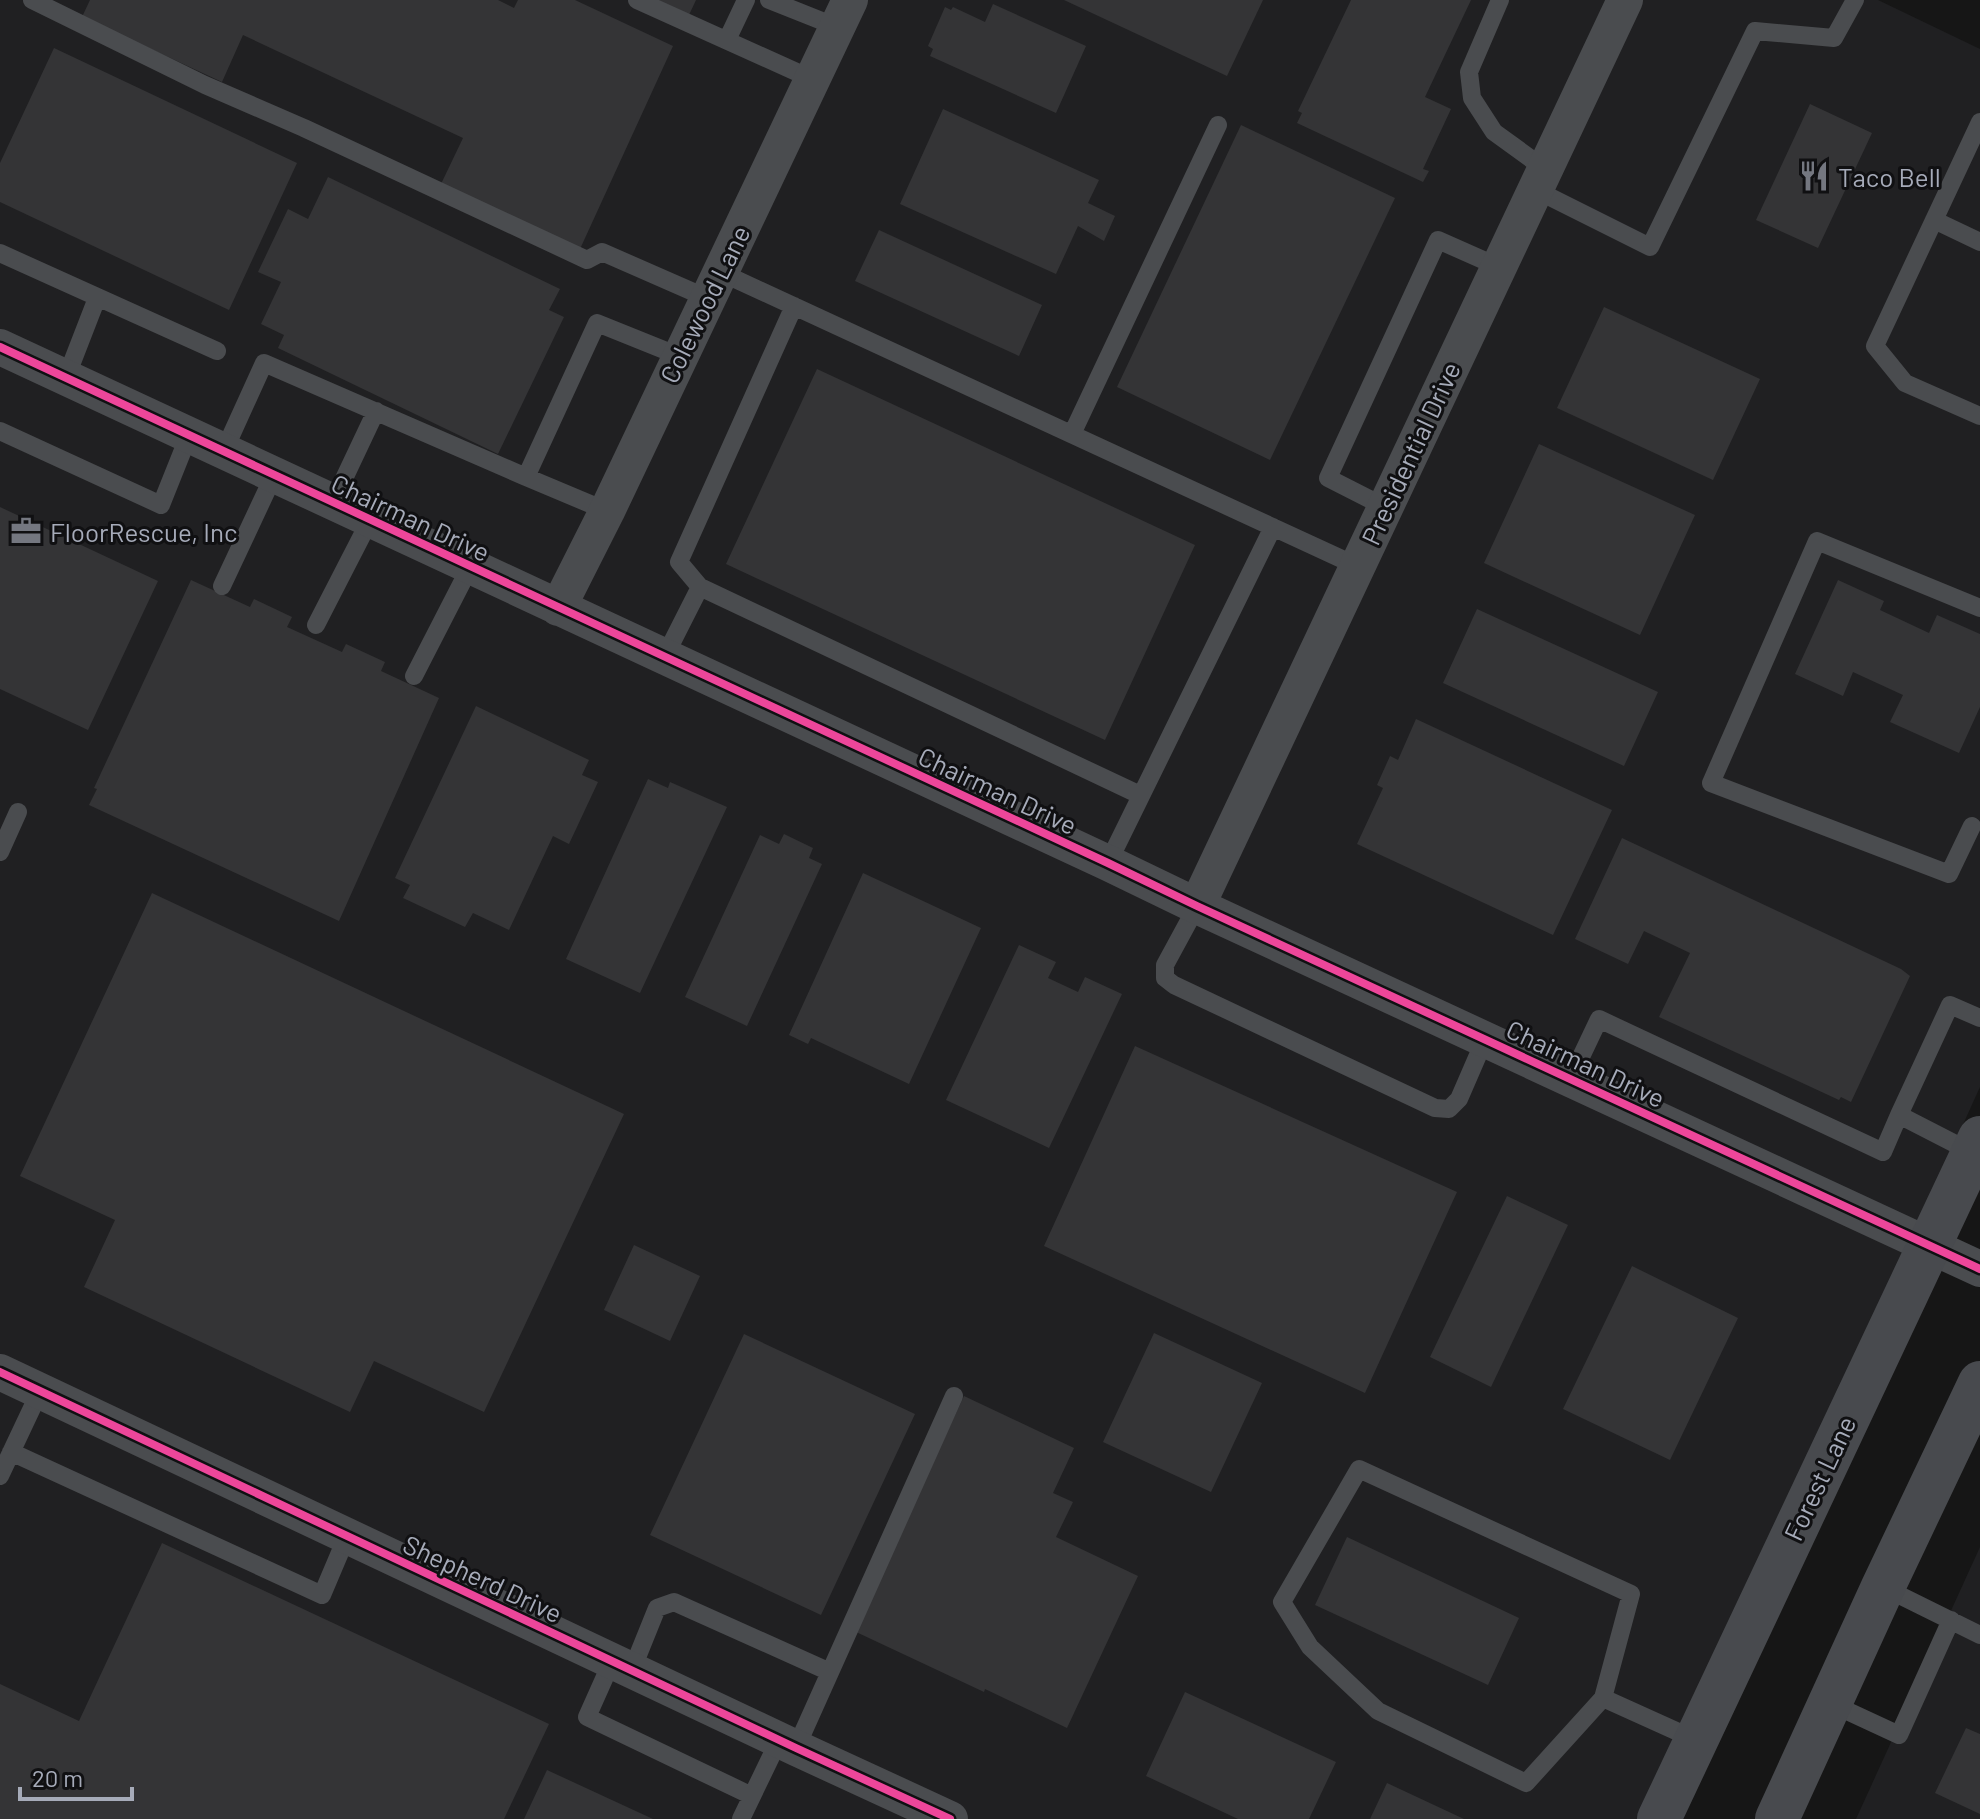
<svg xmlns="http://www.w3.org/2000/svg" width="1980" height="1819" font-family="Barlow,sans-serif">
	<rect width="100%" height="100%" fill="#161616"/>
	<path fill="#202022" d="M0,0h1878l102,49v1038l-332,732h-1648z
		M1980,1547v272h-124z"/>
	<path fill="#343436" d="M90,0h408l16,8 4,-8h57l98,46 -93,203 -139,-65 22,-46 -220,-103 -21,47 -140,-65z
		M657,0h39l-7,15z
		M1064,0h199l-36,76z
		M1351,0h120l-46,97 26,12 -28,60 6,2 -6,11 -126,-59 5,-10 -4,-2z
		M993,4l93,42 -30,67 -126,-57 3,-7 -5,-3 17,-39 6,3 2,-3 32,15z
		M54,48l243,115 -68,147 -229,-108v-39z
		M1810,104l62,29 -54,115 -62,-28z
		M943,109l156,71 -11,23 27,13 -11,25 -26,-15 -22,48 -156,-70z
		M1241,125l154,73 -125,262 -153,-73z
		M328,177l232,112 -11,21 15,7 -66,137 -220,-106 6,-13 -23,-11 20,-42 -23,-10 30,-63 20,10z
		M879,230l163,75 -23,51 -164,-75z
		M1604,307l156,72 -47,101 -156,-72z
		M817,369l378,176 -90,195 -379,-176z
		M1539,444l156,71 -55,120 -156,-72z
		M0,507l158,74 -70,149 -88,-41z
		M191,580l59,27 4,-8 38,18 -5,10 55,25 4,-8 39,18 -4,9 58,27 -100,223 -250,-116 8,-16 -3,-1z
		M1838,580l46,21 -4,9 49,23 8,-18 43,19v73l-21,46 -69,-31 13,-27 -50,-23 -10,24 -48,-22z
		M1477,609l181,83 -34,74 -181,-83z
		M476,706l113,54 -7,15 16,7 -29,62 -16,-8 -44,94 -36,-17 -8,14 -62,-29 7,-13 -15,-7z
		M1416,719l196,91 -59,125 -196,-91 26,-56 -6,-3 13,-29 8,4z
		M648,779l20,9 2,-6 57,25 -87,186 -74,-34z
		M784,834l29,14 -4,10 13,6 -75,162 -62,-29 75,-162 19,9z
		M1622,838l279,131 9,7 -59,126 -10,-5 -2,3 -180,-83 31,-64 -46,-22 -16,33 -53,-25z
		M863,873l118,55 -72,156 -98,-46 -3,6 -19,-9z
		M152,893l472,221 -140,298 -110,-51 -24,51 -266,-125 31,-67 -95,-44z
		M1019,945l37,17 -8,16 30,14 7,-15 37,17 -73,154 -103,-48z
		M1135,1046l322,146 -92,201 -321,-147z
		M1507,1196l61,29 -77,162 -61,-30z
		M634,1245l66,31 -30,65 -66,-31z
		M1632,1266l106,52 -68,142 -107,-51z
		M1154,1333l108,50 -51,109 -108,-50z
		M744,1334l171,80 -94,201 -171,-80z
		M964,1396l110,52 -21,45 20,9 -17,35 82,39 -71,152 -82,-39 -1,3 -130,-61z
		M1347,1537l172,81 -31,67 -173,-80z
		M162,1543l387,181 -45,95h-504v-135l79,37z
		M1185,1692l151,70 -27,57h-71l-92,-43z
		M1966,1728l14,6v80l-45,-21z
		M547,1770l106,49h-129z
		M1387,1783l77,36h-94z"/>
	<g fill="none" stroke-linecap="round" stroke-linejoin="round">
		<path stroke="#4a4c4f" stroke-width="18" d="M32,0l173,85 99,43 283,132 15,-8 105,46
			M637,0l175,79
			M769,0l68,27
			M1500,0l-31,72 3,26 22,34 51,37
			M727,40l19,-40
			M1980,122l-105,224 30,37 75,33
			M1536,190l114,57 105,-216 79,7 21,-38
			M1934,220l46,22
			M0,253l217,98
			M720,272l637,294
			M66,378l31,-80
			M0,431l161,74 28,-70
			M1072,434l146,-309
			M224,451l40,-88 262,114 71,-154 82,33
			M526,477l81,34
			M333,502l43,-91
			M1385,507l-57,-29 110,-238 61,27
			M222,586l52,-111
			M700,587l440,208
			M316,625l54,-105
			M664,658l36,-71 -21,-25 115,-256
			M414,676l56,-109
			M1972,826l-23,48 -238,-91 106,-242 163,67
			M0,852l18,-40
			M1108,863l165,-336
			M1197,906l-32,59v13l9,7 261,123 14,1 10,-10 26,-60
			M1571,1078l28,-59 284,133 16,-37 74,38
			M1899,1115l51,-110 30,13
			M11,1452l311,143 25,-59
			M0,1476l40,-85
			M1883,1587l97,48
			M612,1661l-25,56 165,79
			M632,1670l25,-62 17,-6 156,70
			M1603,1698l-77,85 -148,-72 -68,-64 -28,-45 77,-133 272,125 -28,104 93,42
			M1830,1703l69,32 52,-115
			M796,1748l158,-352
			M741,1819l38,-79"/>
		<path stroke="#4a4c4f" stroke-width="36" d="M0,347l1108,516 89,43 783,363
			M558,608l49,-97 243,-511
			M1197,906l428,-906
			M0,1372l796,376 154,71"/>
		<path stroke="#484a4e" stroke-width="44" d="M1659,1819l321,-681
			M1777,1819l106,-232 97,-204"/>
		<g stroke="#101012" stroke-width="13">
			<path id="cycleway" d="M0,347l1108,516 89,43 783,363
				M0,1372l796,376 154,71"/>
		</g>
		<use href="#cycleway" stroke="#ed469a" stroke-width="8"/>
	</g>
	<defs>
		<g id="restaurant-bare" transform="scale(2.4)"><path d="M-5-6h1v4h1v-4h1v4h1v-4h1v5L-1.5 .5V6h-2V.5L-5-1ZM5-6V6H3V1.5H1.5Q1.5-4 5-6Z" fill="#747780" stroke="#101012" stroke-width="2.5" paint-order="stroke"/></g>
		<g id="office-bare" transform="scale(2.4)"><path d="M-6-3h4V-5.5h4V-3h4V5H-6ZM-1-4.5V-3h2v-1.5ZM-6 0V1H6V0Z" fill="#747780" stroke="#101012" stroke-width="2.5" paint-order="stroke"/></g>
	</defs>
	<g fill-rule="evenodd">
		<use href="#restaurant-bare" x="1814" y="176"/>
		<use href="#office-bare" x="26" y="531"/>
	</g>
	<g text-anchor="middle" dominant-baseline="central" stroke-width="6" stroke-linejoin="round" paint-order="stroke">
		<g font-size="26" fill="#a6abb9" stroke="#101012" text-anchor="start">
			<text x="1838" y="176">Taco Bell</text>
			<text x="50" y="531">FloorRescue, Inc</text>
		</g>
		<g font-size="26" fill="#a6abb9" stroke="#101012">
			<text transform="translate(704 304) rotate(-64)">Colewood Lane</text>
			<text transform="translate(1410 453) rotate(-65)">Presidential Drive</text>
			<text transform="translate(411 517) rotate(25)">Chairman Drive</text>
			<text transform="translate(998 790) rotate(25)">Chairman Drive</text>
			<text transform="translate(1586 1063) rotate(25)">Chairman Drive</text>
			<text transform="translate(1819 1478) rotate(-65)">Forest Lane</text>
			<text transform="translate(483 1578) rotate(25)">Shepherd Drive</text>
		</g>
	</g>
	<path d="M20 1787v12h112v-12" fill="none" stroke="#a6abb9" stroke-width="4"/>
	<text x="32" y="1787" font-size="24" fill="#a6abb9" stroke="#101012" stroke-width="6" paint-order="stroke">20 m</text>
</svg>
